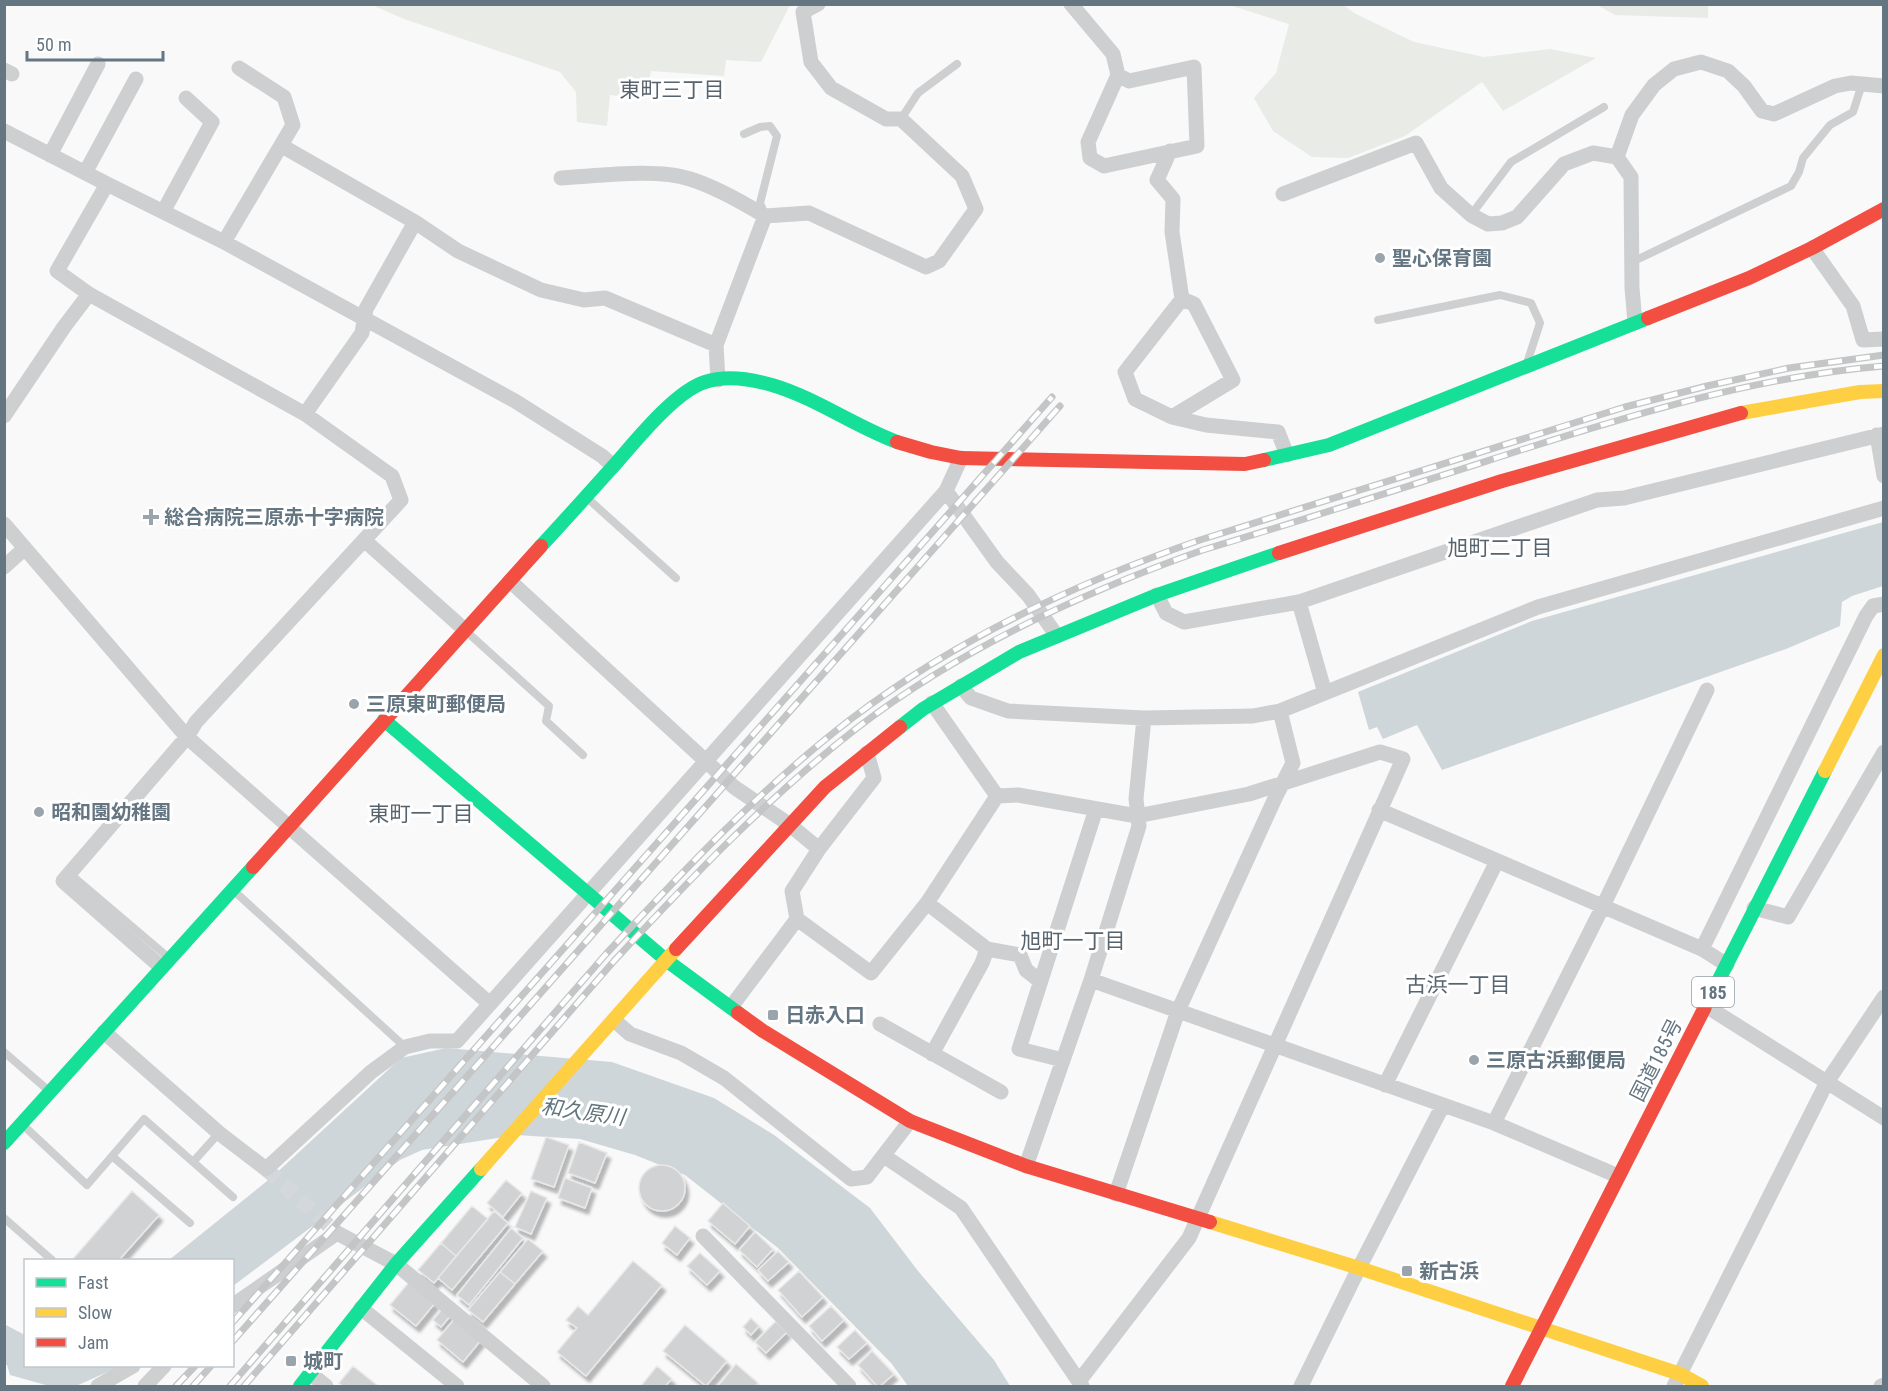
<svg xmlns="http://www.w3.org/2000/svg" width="1888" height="1391" font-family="'Roboto Condensed','Noto Sans JP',sans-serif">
	<defs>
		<filter id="shadow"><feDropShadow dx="3.5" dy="6" stdDeviation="1.5" flood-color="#0004"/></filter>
	</defs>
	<rect width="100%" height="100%" fill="#f9f9f9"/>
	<path fill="#e8ebe6" d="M372,5h418l-29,57 -35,-2 -2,16 -73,-5 -5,28 -36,-4 -3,31 -30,-4 -1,-30 -16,-20 -156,-53z
		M1229,5h114l13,9 58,28 70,15 66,-8 46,9 -93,53 -21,-29 -77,54 -57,22 -36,-1 -39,-26 -19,-33 22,-25 13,-49z
		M1597,5h111v13l-93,-3z"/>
	<path fill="#ced6d9" d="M1883,522v64l-31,10 -10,6 -2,24 -54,23 -344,121 -25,-45 -34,14 -6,-12 -8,3 -11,-38 174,-71z
		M446,1048l166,14 102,36 60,37 96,73 48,63 76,89 16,26h-102l-17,-23 -113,-115 -93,-73 -50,-20 -55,-16 -64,-4 -94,15 -22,10 -167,126 -1,-26h-63l103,-83 129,-119z
		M4,1324l21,11 1,31h95l-45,20h-27l-39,-11 -3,-10h-2z"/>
	<path fill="#d0d2d3" stroke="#e8e8e8" stroke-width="1.5" filter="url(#shadow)" d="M546,1137l23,8 -15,42 -23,-8z
		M579,1142l28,11 -12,30 -27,-10z
		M639 1188a23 23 0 1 1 46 0a23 23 0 1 1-46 0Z
		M565,1178l27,10 -7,20 -27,-10z
		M506,1180l16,13 -19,24 -16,-14z
		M132,1191l27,24 -40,45h-44l-2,-1z
		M531,1191l16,7 -16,36 -16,-7z
		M723,1203l27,23 -15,18 -27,-23z
		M472,1206l16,13 -32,37 -15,-13z
		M494,1211l14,12 -56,67 -14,-12z
		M675,1226l15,12 -13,17 -15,-12z
		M511,1228l12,10 -54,67 -12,-10z
		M755,1232l18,17 -16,18 -18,-17z
		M528,1239l15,12 -28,33 -15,-12z
		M441,1243l15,13 -22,27 -16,-13z
		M778,1251l11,11 -21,19 -10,-11z
		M700,1253l20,18 -13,14 -20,-19z
		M633,1261l29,24 -76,91 -29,-24 20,-24 -11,-8 12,-14 10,9z
		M799,1271l24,26 -21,20 -24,-27z
		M500,1272l15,12 -32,38 -15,-12z
		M410,1281l25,22 -19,23 -26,-21z
		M831,1306l13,14 -22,21 -13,-15z
		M443,1308l8,7 -10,12 -8,-7z
		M455,1318l26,22 -18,22 -26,-22z
		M751,1318l8,8 -8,9 -8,-8z
		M776,1321l11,11 -21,21 -11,-11z
		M685,1325l42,36 -21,25 -43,-35z
		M855,1330l12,13 -18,16 -12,-12z
		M872,1351l22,23 -14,12h-3l-19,-21z
		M736,1364l22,19 -3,3h-37z
		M353,1366l25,20h-35l-4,-3z
		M657,1366l15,13 -7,7h-24z"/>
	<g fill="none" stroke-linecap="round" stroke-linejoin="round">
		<path stroke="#d4d8dc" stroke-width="15" stroke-dasharray="15 8" stroke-linecap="butt" d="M266,1169l71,64"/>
		<path stroke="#cecfd0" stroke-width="8" d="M901,119l17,-26 39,-29
			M744,134l16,-7 10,-1 7,10 -17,67 4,9
			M1471,215l40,-53 93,-55
			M1632,262l159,-76 8,-14 4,-14 27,-33 23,-13 9,-28
			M1378,320l122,-25 31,8 9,20 -13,40
			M586,497l90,81
			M467,632l82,74 -3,15 37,34
			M69,873l100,85
			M233,890l172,157
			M4,1052l45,39
			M23,1125l64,60 57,-66 89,78
			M112,1156l78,67
			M193,1162l26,-29
			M4,1218l48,42"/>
		<path stroke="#cecfd0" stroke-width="15" d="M1071,4l42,50 5,21 -30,67 2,16 14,8 93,-20 -3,-79 -65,14 -11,-6
			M4,70l8,4
			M4,131l103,53 117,58 291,159 87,55 11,10
			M282,146l133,76 43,29 83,39 43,10 21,-2 111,47
			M1170,151l-13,29 16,19 -1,33 10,67
			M50,155l48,-91
			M1617,157l15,-42 22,-30 20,-16 27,-7 27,9 16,15 18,25 12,3 61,-28 16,-3 33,3
			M85,173l51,-94
			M561,178c37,-2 95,-10 129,1 26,8 52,23 75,37
			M107,184l-50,87 32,23 216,120
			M1283,194l133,-51 25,45 30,27 17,9 14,-1 15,-6 47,-53 29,-11 24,4 14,20 1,111 3,35
			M163,212l49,-90 -26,-24
			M224,242l69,-117 -9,-28 -45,-29
			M1812,248l41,58 10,34 21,-1
			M718,380l-2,-35 49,-129 44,-3 117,54 13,-6 37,-52 -14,-33 -61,-57h-15l-55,-31 -20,-26 -8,-50 15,-8
			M4,416l60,-89 25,-33
			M1172,417l61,-37 -39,-76 -12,-5 -57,73 10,27 37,18 34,8 72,7 9,23
			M1877,435l7,41
			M961,458l-15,33 51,71 31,33 29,41
			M4,524l183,213 303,267
			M364,540l101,90
			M4,567l21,-19
			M510,581l224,206 56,38 29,24
			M1157,595l9,18 18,9 115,-20 298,-102 27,-2 260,-64
			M1299,602l26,91
			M961,686l10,12 37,13 136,7 109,-2 27,-5 258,-104 346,-99
			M932,703l65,93
			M867,753l7,25 -55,71 -27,42 5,28 74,54 56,-70 70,-107
			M997,796l21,-1 119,21 112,-22 131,-42 23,7 -214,479 -109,142
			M1379,810l323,139 25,16
			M927,903l60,46 33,6 6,15 14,11
			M1754,908l34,9 96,-165
			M1702,949l164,-333 7,-10 11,-2
			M161,967l-98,-86 124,-144 9,-15 205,-222 -9,-24 -87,-62 57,-81 4,-24 49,-87
			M1091,980l403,143 124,53
			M1706,1006l178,112
			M731,1007l66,-88
			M614,1020l16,14 51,19 43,25 127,101 16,-2 43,-56
			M880,1024l121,68
			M104,1032l115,101 47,36 105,-97 34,-25 25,-6h27l489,-550
			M932,1054l50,-91 5,-14
			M1063,1060l-44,-11 77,-240
			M1385,1085l112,-224
			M1494,1123l109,-217 104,-216
			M884,1156l77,52 121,178
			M1026,1166l65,-186 48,-154 -3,-27 8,-81
			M1116,1194l62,-183 98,-215 17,-33 -13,-52
			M703,1236l146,150
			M232,1306l105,-73 59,31 147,122
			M361,1308l96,78
			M310,1373l16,13
			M98,1386l35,-20
			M145,1386l19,-20
			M1301,1386l58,-118 84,-163
			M1674,1386l153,-304 57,-85
			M1881,1386l3,-1"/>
		<path stroke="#16e098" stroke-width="14" d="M1264,460l65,-15 319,-127
			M541,546c26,-28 51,-56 77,-85 20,-23 58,-70 87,-79 21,-7 46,-3 67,3 44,13 82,41 125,57
			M384,720l282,240 72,53
			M900,727l23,-18 96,-57 138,-57 122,-42
			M1704,1009l121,-238
			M4,1143l249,-276
			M300,1386l96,-122 85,-95"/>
		<path stroke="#ffcf43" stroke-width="14" d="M1741,413l119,-21 24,-1
			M1825,771l59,-116
			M481,1169l195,-220
			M1210,1222l149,46 321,106 22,12"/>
		<path stroke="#f24e42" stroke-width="14" d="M1648,318l101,-40 63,-30 72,-39
			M897,442l34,10 30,6 284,6 19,-4
			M1279,553l223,-72 239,-68
			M253,867l288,-321
			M676,949l149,-162 75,-60
			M738,1013l25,18 147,90 116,45 184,56
			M1512,1386l192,-377"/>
		<g stroke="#c3c5c6" stroke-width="7">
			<path id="rail" d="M232,1323l820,-926
				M232,1342l828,-936
				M176,1386l19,-20
				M193,1386l18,-20
				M230,1386l376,-432c77,-83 155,-166 245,-235 105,-80 225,-136 349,-179l425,-133 82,-21 82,-18 95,-13
				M244,1386l370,-425c76,-82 154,-164 243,-233 103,-79 224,-135 346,-178 107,-32 212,-66 318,-100 117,-37 239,-74 363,-84"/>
		</g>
		<use href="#rail" stroke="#fff" stroke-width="4.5" stroke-dasharray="14" stroke-linecap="butt"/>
	</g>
	<g fill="#99a4ac" stroke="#fff" stroke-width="2">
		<circle cx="1380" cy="258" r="6"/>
		<path d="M148 508h6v6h6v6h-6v6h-6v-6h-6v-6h6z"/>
		<circle cx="354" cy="704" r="6"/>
		<circle cx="39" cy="812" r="6"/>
		<rect x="767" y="1009" width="12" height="12" rx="3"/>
		<circle cx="1474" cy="1060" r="6"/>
		<rect x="1401" y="1265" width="12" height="12" rx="3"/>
		<rect x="285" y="1355" width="12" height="12" rx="3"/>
	</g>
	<g text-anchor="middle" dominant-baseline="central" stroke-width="6" stroke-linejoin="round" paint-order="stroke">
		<rect fill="#fff" stroke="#939fa8" stroke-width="1.5" x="1692" y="977" width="42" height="30" rx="4.5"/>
		<g font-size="18" font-weight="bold" fill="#657683">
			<text x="1713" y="992">185</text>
		</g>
		<g font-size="20" font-weight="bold" fill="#657683" stroke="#fff" text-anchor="start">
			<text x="1392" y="258">聖心保育園</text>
			<text x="164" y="517">総合病院三原赤十字病院</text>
			<text x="366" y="704">三原東町郵便局</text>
			<text x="51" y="812">昭和園幼稚園</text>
			<text x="785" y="1015">日赤入口</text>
			<text x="1486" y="1060">三原古浜郵便局</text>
			<text x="1419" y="1271">新古浜</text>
			<text x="303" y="1361">城町</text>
		</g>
		<g font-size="20" fill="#657683" stroke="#fff">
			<text transform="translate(1656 1060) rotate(-63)">国道185号</text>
		</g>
		<g font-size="21" fill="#57646e" stroke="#fff">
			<text x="672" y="90">東町三丁目</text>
			<text x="1500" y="548">旭町二丁目</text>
			<text x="421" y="814">東町一丁目</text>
			<text x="1073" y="941">旭町一丁目</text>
			<text x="1458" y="985">古浜一丁目</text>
		</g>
		<g font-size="21" font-style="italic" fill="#60757c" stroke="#fff">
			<text transform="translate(583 1112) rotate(8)">和久原川</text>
		</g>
	</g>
	<rect width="1888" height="1391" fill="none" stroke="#657683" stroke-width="12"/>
	<rect x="24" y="1259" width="210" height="108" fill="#ffffff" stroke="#c1c8cd" stroke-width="1.5"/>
	<rect x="36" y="1278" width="30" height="9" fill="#16e098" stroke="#c1c8cd" stroke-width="1.5"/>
	<text x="78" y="1289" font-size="18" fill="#657683">Fast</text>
	<rect x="36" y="1308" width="30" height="9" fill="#ffcf43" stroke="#c1c8cd" stroke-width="1.5"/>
	<text x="78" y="1319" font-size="18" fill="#657683">Slow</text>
	<rect x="36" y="1338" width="30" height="9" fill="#f24e42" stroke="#c1c8cd" stroke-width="1.5"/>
	<text x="78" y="1349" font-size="18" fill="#657683">Jam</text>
	<path d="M27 51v9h136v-9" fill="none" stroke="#657683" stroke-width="3"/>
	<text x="36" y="51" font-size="18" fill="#657683" stroke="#ffffff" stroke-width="4.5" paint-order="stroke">50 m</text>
</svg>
